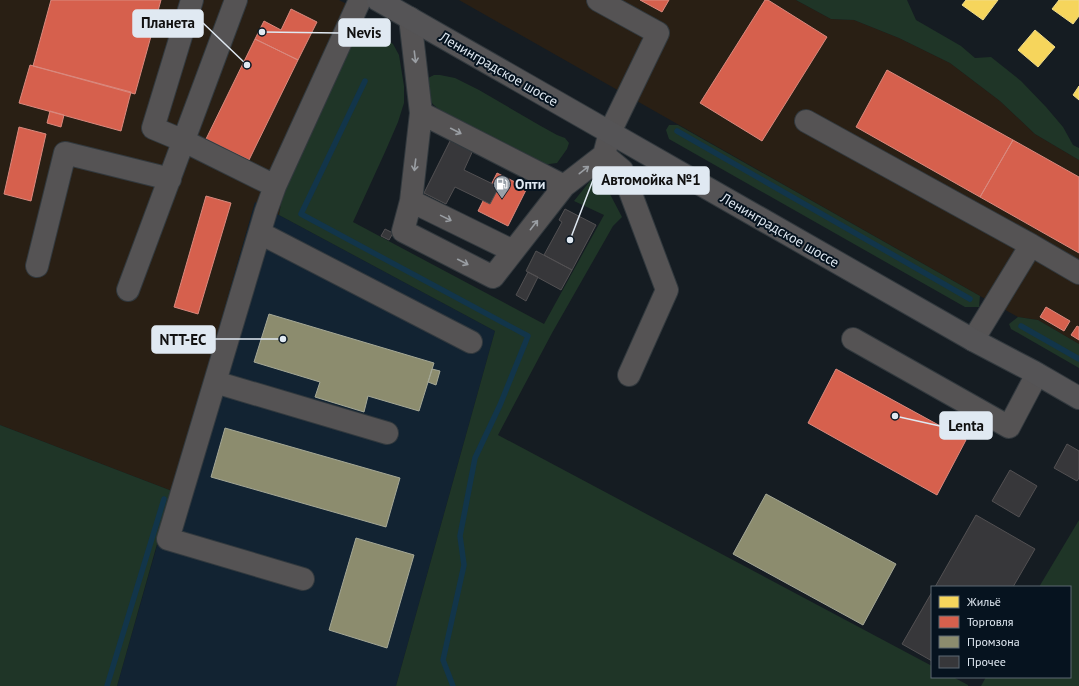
<svg xmlns="http://www.w3.org/2000/svg" width="1079" height="686" font-family="'PT Sans',sans-serif">
	<rect width="100%" height="100%" fill="#151c22"/>
	<path fill="#291f14" d="M0,0h339l25,13 -81,180 -4,22 -13,-4 -11,-8 -83,288 -172,-66z
		M459,0h337l35,19 23,1 45,18 51,25 50,38 35,33 44,26v184l-41,-24 -20,-3 -38,-21z"/>
	<path fill="#122332" d="M255,202l11,9 13,4 216,116 -99,355h-279z"/>
	<path fill="#1f3527" d="M796,0h111l9,20 45,26 14,12 16,-1 30,24 25,26 17,20 10,18 6,3v12l-44,-26 -35,-33 -50,-38 -51,-25 -45,-18 -23,-1z
		M363,30l10,1 11,7 9,6 6,11 5,31v17l-6,19 -13,30 -32,70 191,102 60,-109 -30,-14 16,-20 12,-2 20,38 -9,9 -61,107 -54,102 434,231v11h21l15,8v1h-572l99,-355 -216,-116 4,-22 69,-160z
		M434,75h6l15,3 24,12 60,35 18,10 8,3 4,5 -2,6 -10,14 -8,1h-9l-95,-51c-4,-3 -10,-6 -13,-10 -6,-7 -5,-17 -4,-25z
		M669,125h9l302,171 -1,11h-14l-296,-168 -3,-9z
		M1018,317l20,3 41,24v24l-68,-39 -2,-5z
		M0,425l172,66 -55,195h-117z
		M1079,520v166h-98l5,-9h84v-90h-31z"/>
	<path fill="#f6d55c" stroke="#efdb89" d="M966,0h32l-15,20 -21,-15z
		M1059,0h20v16l-6,8 -21,-15z
		M1035,30l20,17 -17,20 -20,-17z
		M1079,86v14l-6,-5z"/>
	<path fill="#d6604d" stroke="#d9897e" d="M51,0h110l-26,94 -102,-28z
		M640,0h29l-7,12z
		M765,0h3l59,37 -65,104 -62,-38z
		M291,9l26,13 -19,38 -43,-21 9,-18 17,9z
		M255,39l43,21 -49,100 -43,-21z
		M30,65l101,27 -10,39 -102,-28z
		M887,70l126,70 -33,57 -124,-70z
		M50,111l14,4 -3,12 -14,-4z
		M19,127l27,7 -15,67 -27,-7z
		M1013,140l66,37v76l-99,-56z
		M497,173l30,15 -19,38 -30,-15z
		M206,196l25,7 -33,111 -24,-7z
		M1046,307l24,14 -6,10 -24,-14z
		M1077,326l2,1v13l-8,-5z
		M836,369l130,71 -29,55 -129,-72z"/>
	<path fill="#8c8c6e" stroke="#a5a896" d="M269,314l165,49 -15,48 -51,-15 -4,16 -49,-15 5,-15 -66,-20z
		M432,369l8,2 -4,14 -8,-3z
		M225,428l175,50 -14,49 -175,-50z
		M766,494l130,70 -33,61 -130,-71z
		M356,538l58,17 -27,93 -58,-18z"/>
	<g fill="none" stroke-linecap="round" stroke-linejoin="round">
		<path stroke="#12354a" stroke-width="5.5" d="M365,81l-64,133 227,122 -28,69 -25,53 -15,78 4,29 -21,95 10,26
			M677,131l293,168
			M1021,326l58,33
			M107,686l57,-187"/>
	</g>
	<path fill="#37373a" stroke="#525052" d="M452,137l22,11 -10,22 35,17 -9,17 -35,-17 -9,17 -22,-11z
		M565,209l31,16 -24,45 -28,-15 18,-33 -3,-2z
		M385,229l8,4 -4,7 -8,-4z
		M536,251l36,19 -11,20 -35,-19z
		M528,272l10,5 -12,24 -10,-6z
		M1067,444l12,7v27l-2,3 -23,-13z
		M1010,470l27,16 -18,31 -27,-16z
		M976,515l59,34 -22,38h-78z
		M932,592v69l-30,-17z"/>
	<g fill="none" stroke-linecap="round" stroke-linejoin="round">
		<g stroke="#32393e" stroke-width="24">
			<path id="minor" d="M192,0l-39,128 31,13 91,45
				M410,18l11,95 -10,88 -8,30 90,46 71,-91 40,-31 6,-23 48,-99 -60,-33
				M421,113l143,73
				M806,121l225,124 48,28
				M604,155l18,15 45,120 -38,85
				M411,201l102,50
				M260,233l211,109
				M37,266l28,-113 105,26
				M128,290l108,-290
				M853,339l156,88 28,-53
				M973,340l58,-95
				M215,382l172,51
				M303,579l-135,-40 98,-328 9,-25 85,-186"/>
		</g>
		<g stroke="#32393e" stroke-width="24">
			<path id="major" d="M378,0l595,340 61,32 45,26"/>
		</g>
		<use href="#minor" stroke="#555354" stroke-width="22"/>
		<use href="#major" stroke="#555456" stroke-width="22"/>
	</g>
	<defs><path id="oneway-shaft" d="M-6 0H5M1.5-3L5.5 0L1.5 3" fill="none" stroke-width="1.6" stroke-linecap="round" stroke-linejoin="round"/></defs>
	<g stroke="#9a9ea3">
		<use href="#oneway-shaft" transform="translate(415 57) rotate(83)"/>
		<use href="#oneway-shaft" transform="translate(456 131) rotate(27)"/>
		<use href="#oneway-shaft" transform="translate(415 165) rotate(97)"/>
		<use href="#oneway-shaft" transform="translate(584 170) rotate(-38)"/>
		<use href="#oneway-shaft" transform="translate(446 218) rotate(26)"/>
		<use href="#oneway-shaft" transform="translate(534 225) rotate(-52)"/>
		<use href="#oneway-shaft" transform="translate(463 262) rotate(27)"/>
	</g>
	<defs>
		<g id="fuel-pin" transform="scale(0.9)"><path d="M0 17L-7.5 6A9.5 9.5 0 1 1 7.5 6Z" fill="#99a1a9" stroke="#06131f"/><path d="M-5.5-6h7V0h2V4h1.3V-2.5L3-4.5l.8-.8L6-3V5H2.5V1h-1V6h-7ZM-4.2-4.7v3.2H.2V-4.7Z" fill="#fff"/></g>
	</defs>
	<g fill-rule="evenodd">
		<use href="#fuel-pin" x="502" y="184"/>
	</g>
	<g text-anchor="middle" dominant-baseline="central" stroke-width="4" stroke-linejoin="round" paint-order="stroke">
		<g font-size="14" fill="#e0e9f2" stroke="#06131f">
			<text transform="translate(499 69) rotate(30)">Ленинградское шоссе</text>
			<text transform="translate(780 230) rotate(30)">Ленинградское шоссе</text>
		</g>
		<g font-size="14" font-weight="bold" fill="#e0e9f2" stroke="#06131f" text-anchor="start">
			<text x="515" y="184">Опти</text>
		</g>
	</g>
	<path fill="none" stroke="#e0e9f2" stroke-width="1.5" d="M247 65L203 23M262 32L339 33M570 240L593 180M283 339L215 339M895 416L940 426"/>
	<g fill="#e0e9f2" stroke="#06131f" stroke-width="1.5">
		<circle cx="247" cy="65" r="4"/>
		<circle cx="262" cy="32" r="4"/>
		<circle cx="570" cy="240" r="4"/>
		<circle cx="283" cy="339" r="4"/>
		<circle cx="895" cy="416" r="4"/>
	</g>
	<g fill="#e0e9f2" stroke="#e0e9f2" stroke-width="1.5">
		<rect x="133" y="10" width="70" height="27" rx="4"/>
		<rect x="339" y="19" width="51" height="27" rx="4"/>
		<rect x="593" y="167" width="116" height="27" rx="4"/>
		<rect x="152" y="326" width="63" height="27" rx="4"/>
		<rect x="940" y="412" width="52" height="27" rx="4"/>
	</g>
	<g font-size="15" text-anchor="middle" font-weight="bold" fill="#111">
		<text x="168" y="28">Планета</text>
		<text x="364" y="38">Nevis</text>
		<text x="651" y="185">Автомойка №1</text>
		<text x="183" y="345">NTT-EC</text>
		<text x="966" y="431">Lenta</text>
	</g>
	<rect x="931" y="586" width="140" height="92" fill="#06131f" stroke="#5d6973"/>
	<rect x="939" y="596" width="20" height="12" fill="#f6d55c" stroke="#5d6973"/>
	<text x="967" y="606" font-size="12" fill="#e0e9f2">Жильё</text>
	<rect x="939" y="616" width="20" height="12" fill="#d6604d" stroke="#5d6973"/>
	<text x="967" y="626" font-size="12" fill="#e0e9f2">Торговля</text>
	<rect x="939" y="636" width="20" height="12" fill="#8c8c6e" stroke="#5d6973"/>
	<text x="967" y="646" font-size="12" fill="#e0e9f2">Промзона</text>
	<rect x="939" y="656" width="20" height="12" fill="#37373a" stroke="#5d6973"/>
	<text x="967" y="666" font-size="12" fill="#e0e9f2">Прочее</text>
</svg>
